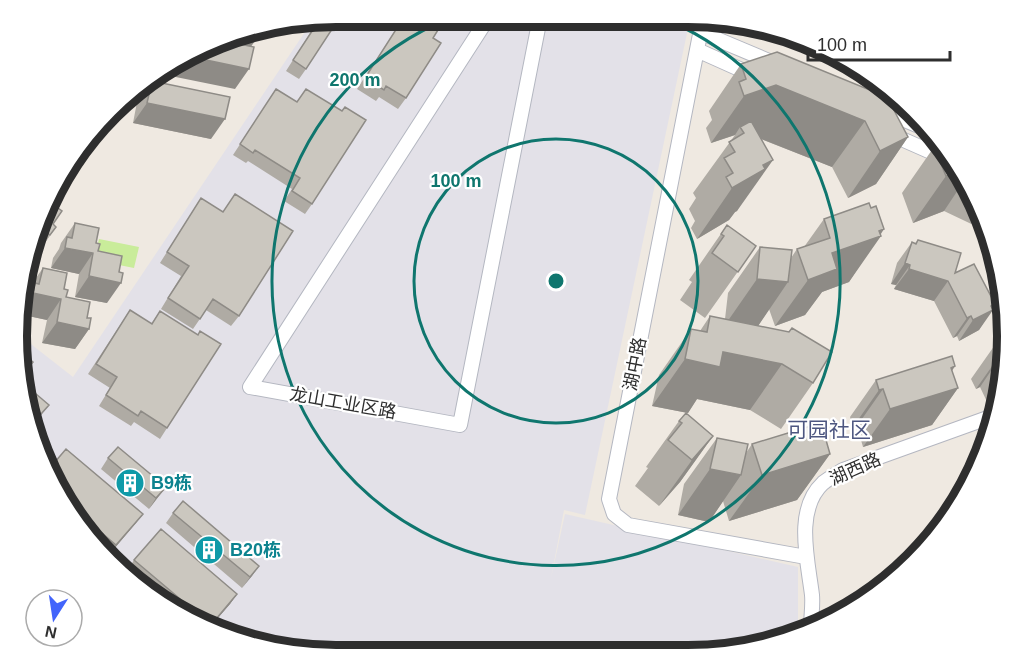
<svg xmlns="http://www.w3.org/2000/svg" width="1024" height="672" font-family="Arial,'Noto Sans SC',sans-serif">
	<rect width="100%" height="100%" fill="#efe9e1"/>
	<path fill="#e3e1e8" d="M336,17l354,2 -105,496 -21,-5 -13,68 14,-64 233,53v64l-89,24 -415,-2 -99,-30 -70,-47 -66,-81 -36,-96 -5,-65 55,43 240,-357z"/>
	<path fill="#c9ec9a" d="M99,239l40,8 -5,21 -40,-8z"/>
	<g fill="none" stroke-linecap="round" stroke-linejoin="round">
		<g stroke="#b4b7c1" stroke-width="16">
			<path id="minor" d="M488,18l-238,369 210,38 80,-407
				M703,19l-94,480 5,15 14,11 178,32
				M700,32l76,32
				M697,50l58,26
				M881,110l43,18
				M888,133l59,26
				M811,628c0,-11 2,-23 1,-33 -4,-34 -18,-85 11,-112 6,-5 14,-9 20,-13l150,-54"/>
		</g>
		<use href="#minor" stroke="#fff" stroke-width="14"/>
	</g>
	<path fill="#afaba4" d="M336,16l-30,53 -7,10 -13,-8 33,-52z
		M404,17h42l-13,21 -27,60 -8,11 -19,-12 -3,4 -19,-12z
		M741,64l167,73 -32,47 -28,14 -16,-31 -71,-28 -24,72 -2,1 -6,8 -32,19 -6,-11 4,-7 -6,-12 7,-11 -3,-5 42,-58 -24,8 -5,-15 6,-8 -3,-9z
		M152,81l59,58 -78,-16 4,-21z
		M276,89l21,13 9,-13 6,115 -7,10 -21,-13 8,-12 -44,-28 -2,2 -13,-8z
		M937,146l38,49 9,35 -40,-19 -31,12 -11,-30 32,-46z
		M235,194l4,122 -8,10 -25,-16 -13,19 -32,-20 20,-33 -21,-13 41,-65 22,14z
		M41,214l15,13 -21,28 -3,-2z
		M824,219l56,15 -31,48 -27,10 -17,23 -30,11 -6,-17 -11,17 55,57 -32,46 -31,-19 -53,-11 -9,14 -36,-7 7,-31 32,-46 9,2 10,-15 15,3 3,-26 32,-46 31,11 6,-9 7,-2z
		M75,223l21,20 2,8 9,52 -32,-6 4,-23 -28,-6 2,-10 6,-9 2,-6z
		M727,225l29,21 -51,72 -25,-18 12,-18 -3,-2z
		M918,240l37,33 40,31 -16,26 -20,11 -2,-5 -4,2 -19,-37 -40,-12 2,-4 -5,-1 6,-21 15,-21 3,1z
		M43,268l21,21 2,8 21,21 2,11 -14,20 -33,-6 5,-23 -28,-6 2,-11 6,-8 1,-6z
		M130,310l21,14 9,-13 7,117 -7,11 -26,-17 -3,4 -32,-20 11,-18 -22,-14z
		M1004,339l-9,65 -6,2 -9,-19 -4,2 -5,-10 26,-37z
		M955,366l-3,5 6,17 -26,37 -69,22 -6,-21 -4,1 -3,-10 26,-37z
		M679,421l34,15 -33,46 -21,24 -24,-20 13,-18 -2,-1z
		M828,432l-3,4 5,18 -33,46 -68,21 -6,-20 -14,21 -31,-7 6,-31 33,-46 29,15 6,-9z
		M108,458l58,29 -17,22 -48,-40z
		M59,495l84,19 -8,10 -27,32z
		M173,513l86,53 -17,22 -76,-65z
		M134,560l103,34 -7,10 -20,23 -15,-4 -34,-23 -34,-29z"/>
	<path fill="#8e8b86" d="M264,28l-14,20 -33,-7 17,-8z
		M187,56l62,13 -14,20 -79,-16 2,-2z
		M776,85l89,36 -33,46 -88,-35 -4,-5 -5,8 -24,8 33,-47z
		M147,103l78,16 -14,20 -78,-16z
		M105,120h3l-15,21 -8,-2z
		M908,137l-32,47 -28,14 32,-47z
		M773,160l-36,51 -2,1 -6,8 -32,19 35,-51 31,-23z
		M957,172l7,9 -20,30 -31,12 33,-47z
		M56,227l-14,20 -7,8z
		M884,229l-5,8 2,-1 -32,46 -27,10 -17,23 -30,11 33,-46 24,-27z
		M65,248l28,5 -14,21 -28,-6z
		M905,263l5,2 -14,20 -5,-1z
		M909,269l39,12 -14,20 -40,-12z
		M89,276l32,7 -14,20 -32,-6z
		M757,279l31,3 -32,47 -31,-4z
		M33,293l28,6 -14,21 -28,-6z
		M995,304l-7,8 5,-2 -14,20 -20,11 14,-21z
		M971,316l-14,20 -4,2 14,-20z
		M57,322l32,7 -14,20 -33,-6z
		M723,352l59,12 -32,46 -53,-11 -9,14 -36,-7 33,-47z
		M1002,352l-1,4 -21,31 -4,2z
		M955,366l-20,29 23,-7 -26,37 -69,22 27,-38 61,-41z
		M883,389l-26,37 -4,1 26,-37z
		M996,396l-1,8 -6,2z
		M49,405l-16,20 -1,-1z
		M828,432l-20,28 22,-6 -33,46 -68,21 33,-46 62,-42z
		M713,436l-33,46 -21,24 33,-46z
		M710,469l31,6 -32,47 -31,-7z
		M166,487l-8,10 -9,12 7,-11z
		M143,514l-8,10 -27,32 8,-11z
		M259,566l-7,10 -10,12 8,-11z
		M237,594l-7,10 -20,23h-1z"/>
	<path fill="#cbc7bf" stroke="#8e8b86" stroke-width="1.5" d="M336,16l4,1 -34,52 -13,-9 27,-41z
		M404,17h42l-13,21 8,5 -35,55 -20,-12 -2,4 -19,-12z
		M220,40l34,7 -5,22 -62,-13z
		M777,52l110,45 21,40 -28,14 -15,-30 -89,-36 -32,11 -5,-14 7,-3 -5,-15z
		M152,81l78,16 -5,22 -78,-16z
		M276,89l21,13 9,-13 36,22 3,-4 21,13 -54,84 -20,-13 8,-13 -45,-28 -2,3 -13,-9z
		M751,121l22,39 -10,5 2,4 -33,19 -6,-11 7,-4 -9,-15 11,-6 -6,-10 15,-9 -4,-6z
		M937,146l20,26 -11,4 -12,-29z
		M235,194l58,37 -54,85 -26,-17 -13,20 -32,-21 21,-32 -22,-14 34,-54 22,14z
		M48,201l14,10 -9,13 3,3 -6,8 -12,-9 3,-12z
		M869,203l2,5 5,-2 8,23 -5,2 2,5 -49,17 5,16 -29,11 -11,-31 33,-11 -6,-19z
		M75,223l24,5 -3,15 4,1 -2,7 24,5 -3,16 4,1 -2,10 -32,-7 4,-23 -28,-5 2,-11 5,1z
		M727,225l29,21 -18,26 -26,-19 12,-17 -3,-2z
		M918,240l43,13 -6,20 19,-9 21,40 -4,2 2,4 -20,10 -2,-4 -4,2 -19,-37 -39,-12 1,-4 -5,-2 7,-21 4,2z
		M760,247l32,3 -4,32 -31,-3z
		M43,268l24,5 -3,16 4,1 -2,7 24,5 -3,16h4l-2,11 -32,-7 4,-23 -28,-6 2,-10 4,1z
		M130,310l22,14 8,-13 38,24 2,-4 21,13 -54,84 -26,-17 -3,5 -32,-21 11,-18 -21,-13z
		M710,316l79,16 3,-4 40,24 -19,31 -31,-19 -59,-12 -3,15 -35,-8 6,-30 16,3z
		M1004,339l-2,13 -5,-10z
		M20,351l13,11 -12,14z
		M952,356l3,10 -4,2 7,20 -68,21 -7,-20 -4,1 -3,-10z
		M22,382l27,23 -17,19 -9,-25z
		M686,413l27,23 -21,24 -24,-20 14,-17 -3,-2z
		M824,422l4,10 -4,1 6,21 -68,21 -10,-31z
		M717,438l31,6 -7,31 -31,-6z
		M118,447l48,40 -10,11 -48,-40z
		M66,449l77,65 -27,31 -51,-43 -6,-7 -10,-26z
		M183,501l76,65 -9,11 -77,-64z
		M161,529l76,65 -26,31 -77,-65z"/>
	<g fill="none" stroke="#0f766e" stroke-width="3">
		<circle cx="556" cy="281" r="142"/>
		<path d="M667 20A284 284 0 1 1 450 18"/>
	</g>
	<defs>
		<g id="building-disc" transform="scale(1.5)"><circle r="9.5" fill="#0f9aa8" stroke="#fff"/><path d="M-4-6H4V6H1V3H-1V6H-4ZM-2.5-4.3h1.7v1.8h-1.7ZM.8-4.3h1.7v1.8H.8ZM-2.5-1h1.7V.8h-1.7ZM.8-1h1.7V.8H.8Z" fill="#fff"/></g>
	</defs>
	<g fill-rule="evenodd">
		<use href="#building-disc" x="130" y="483"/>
		<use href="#building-disc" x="209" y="550"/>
	</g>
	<g text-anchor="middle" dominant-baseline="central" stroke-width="4.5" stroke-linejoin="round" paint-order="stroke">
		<g font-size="18" fill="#2e2e2e" stroke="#fff">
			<text transform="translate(635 364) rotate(-79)">湖中路</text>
			<text transform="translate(343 403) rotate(10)">龙山工业区路</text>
			<text transform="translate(855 469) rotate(-24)">湖西路</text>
		</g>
		<g font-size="18" font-weight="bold" fill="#0d838f" stroke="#fff" text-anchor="start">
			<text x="151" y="483">B9栋</text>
			<text x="230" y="550">B20栋</text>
		</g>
		<g font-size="21" fill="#4d5680" stroke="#fff">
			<text x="829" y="429">可园社区</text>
		</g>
	</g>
	<path d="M0 0H1024V672H0ZM336 27H688A309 309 0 0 1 997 336V336A309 309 0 0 1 688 645H336A309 309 0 0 1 27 336V336A309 309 0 0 1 336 27Z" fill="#fff" fill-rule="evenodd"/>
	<path fill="none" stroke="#2e2e2e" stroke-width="8" d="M336 27H688A309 309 0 0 1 997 336V336A309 309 0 0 1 688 645H336A309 309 0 0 1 27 336V336A309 309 0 0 1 336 27Z"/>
	<circle cx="556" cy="281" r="9" fill="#0f766e" stroke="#fff" stroke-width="3"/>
	<g font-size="18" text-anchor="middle" font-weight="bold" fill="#0f766e" stroke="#fff" stroke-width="4.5" stroke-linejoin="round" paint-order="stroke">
		<text x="355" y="86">200 m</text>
		<text x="456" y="187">100 m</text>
	</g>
	<g transform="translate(54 618) rotate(192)"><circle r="28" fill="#ffffff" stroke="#ababab" stroke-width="1.5"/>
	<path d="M0-4.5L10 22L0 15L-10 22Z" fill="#4264fb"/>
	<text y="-9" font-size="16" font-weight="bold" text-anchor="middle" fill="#2e2e2e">N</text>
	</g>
	<path d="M808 51v9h142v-9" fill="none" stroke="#2e2e2e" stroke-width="3"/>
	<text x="817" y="51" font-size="18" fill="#2e2e2e" stroke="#ffffff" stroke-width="4.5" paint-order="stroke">100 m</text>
</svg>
